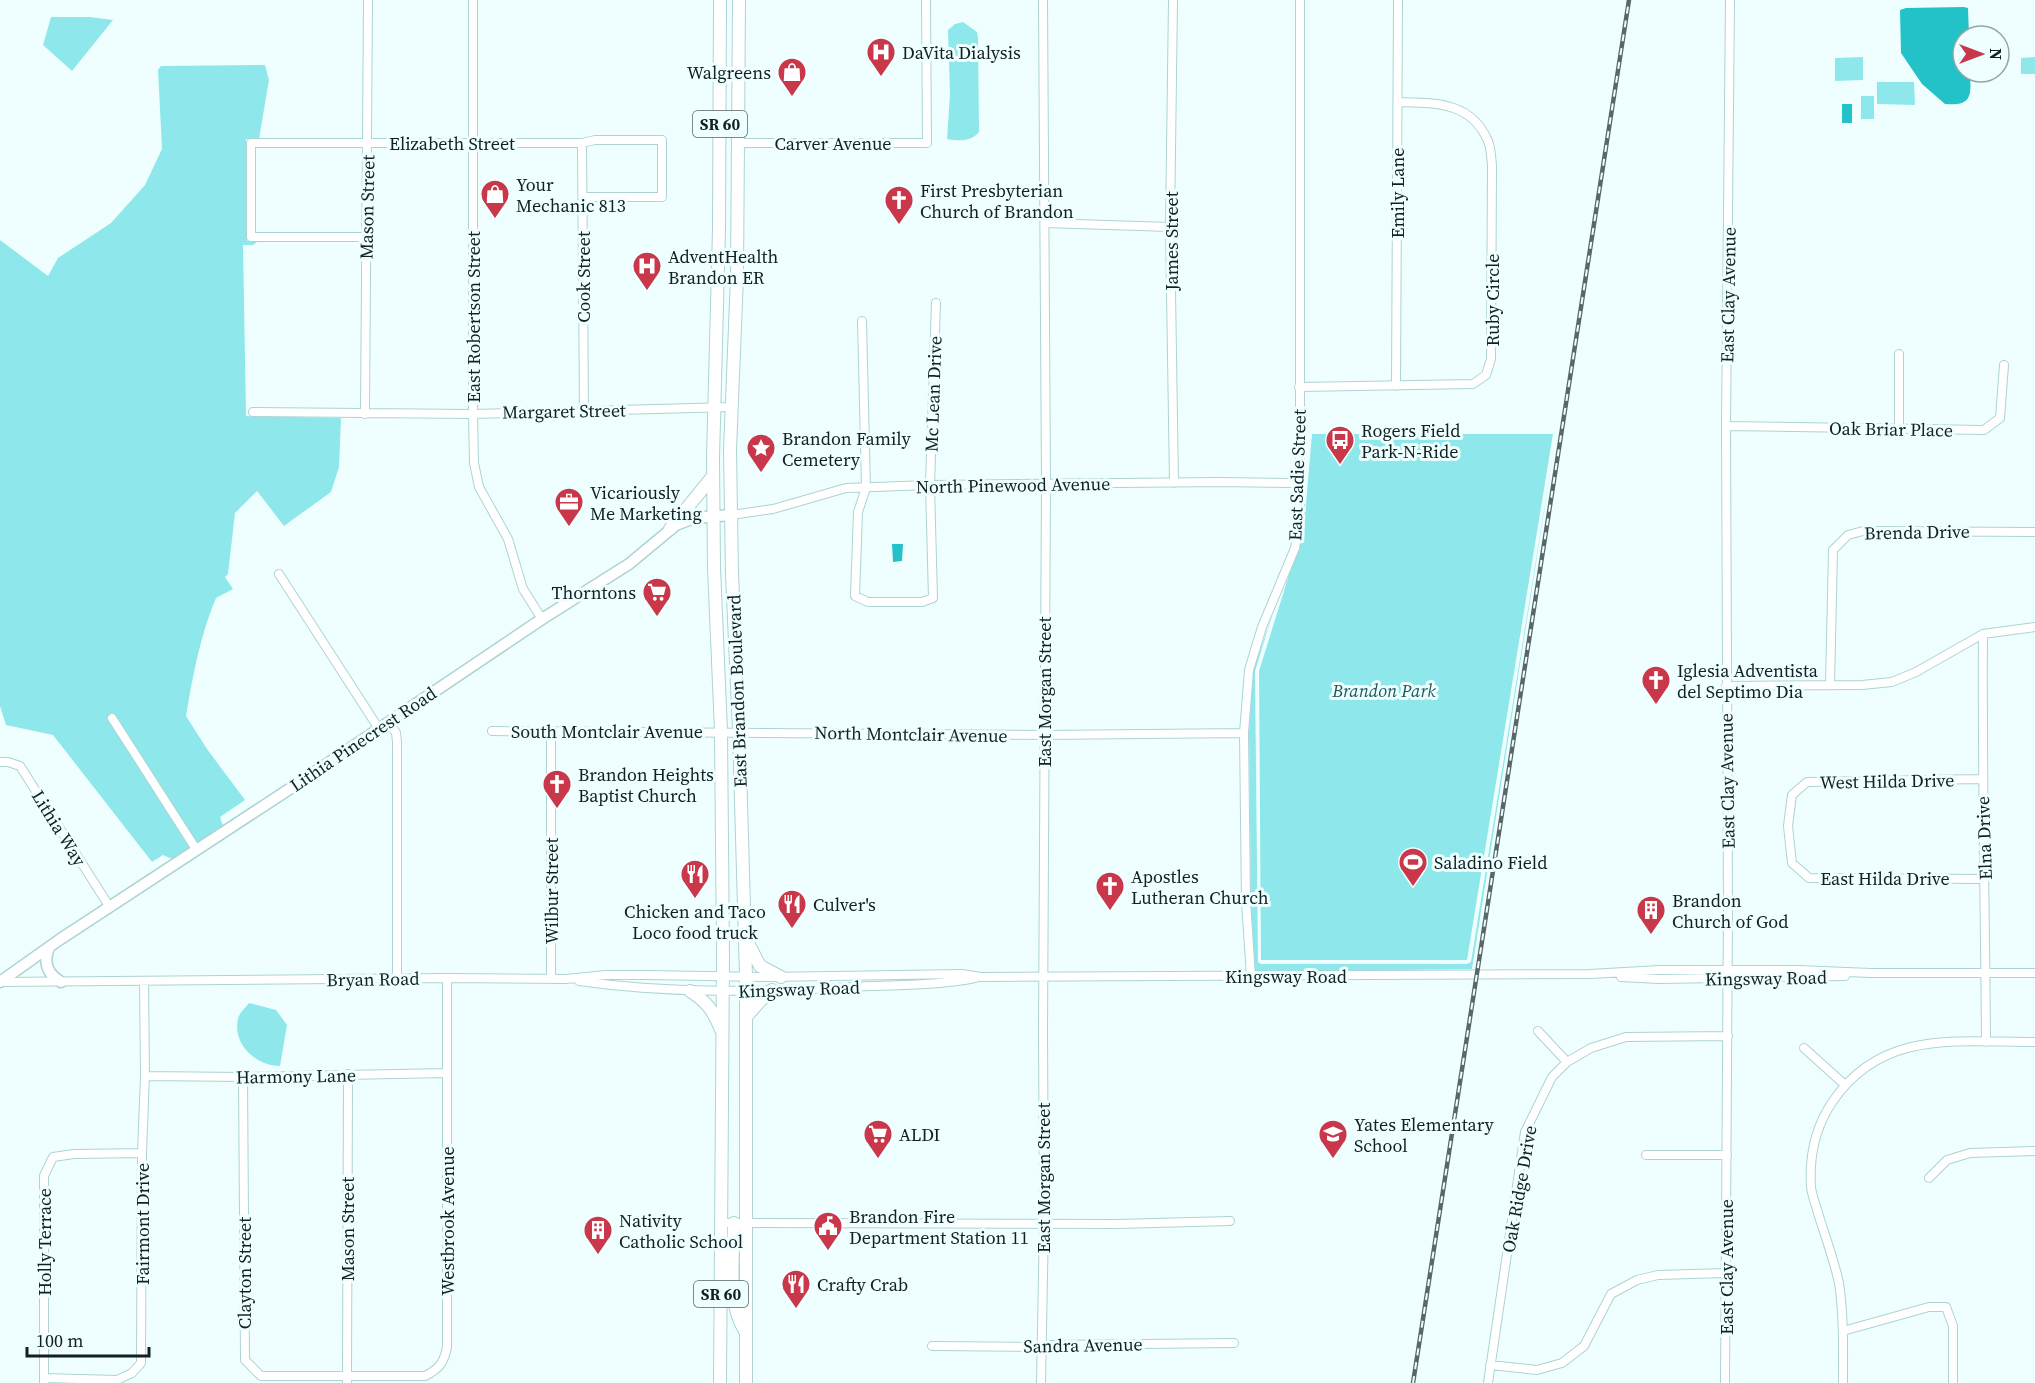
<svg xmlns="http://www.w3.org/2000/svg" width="2035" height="1383" font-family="'Source Serif 4',serif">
	<rect width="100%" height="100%" fill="#efffff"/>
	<path fill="#8ee8eb" d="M51,17h39l23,3 -41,51 -29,-26z
		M963,22l14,10 1,6 1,94c-8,10 -21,9 -32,7l3,-45 -2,-64 7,-6z
		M1863,57v23l-28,1v-23z
		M2035,57v17h-14v-16z
		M265,65l4,15 -10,59h-13l1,102 10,1 -4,3h-10l3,171 95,2 -2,49 -8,25 -47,34 -27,-35 -22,22 -7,61 -3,3 8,12 -17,9c-16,38 -23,77 -30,118l21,33 38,51 -25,17 3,9 -51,33 -9,-4 -11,7 -99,-127 -47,-10 -6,-19v-466l48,36 10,-18 53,-35 34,-38 17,-36 -4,-79 3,-4z
		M1877,82h37l1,23 -38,-1z
		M1861,96h13v23h-13z
		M1312,434h241l-86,526h-206l-2,-289 45,-144z
		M1556,436l-84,533 -217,3 -4,-70 -2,-169 4,-62 20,-58 -18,58 3,291 3,2h206l4,-2z
		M249,1003l27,7 11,15 -7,41c-23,0 -48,-21 -42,-47 1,-6 8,-12 11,-16z"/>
	<path fill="#22c2c8" d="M1964,7l4,1 1,28h-6v36h7c1,23 3,34 -25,32l-23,-20 -21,-31 -1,-43 6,-2z
		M1842,104h10v19h-10z
		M892,544h11l-1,17 -9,1z"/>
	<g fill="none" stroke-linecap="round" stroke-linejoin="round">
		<g stroke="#add3d4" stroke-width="10">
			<path id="minor" d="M473,0v414l1,49 5,24 29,52 15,50 19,30
				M1173,0l-3,227 4,256
				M582,143l2,268
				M739,143h188l-1,-143
				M1045,223l125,4
				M367,237h-116v-94h331l13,-3h67v57h-79
				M862,321l4,167 -8,24 -3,84 13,6h54l11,-4 -3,-113 6,-182
				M1396,386l2,-386
				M1299,387l174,-3 13,-9 5,-16 1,-194c-1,-8 -1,-17 -4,-24 -17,-40 -54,-38 -90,-39
				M253,412l220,2 258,-7
				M365,414l3,-414
				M1726,426l258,4 16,-12 4,-53
				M1899,429v-75
				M731,515l42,-6 73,-21 84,-3 290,-3 79,1
				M279,574l100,155
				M1983,634c-1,136 2,272 3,408
				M1830,685l3,-135 15,-15 15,-4 172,1
				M1726,686l136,-1 30,-3 24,-10 67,-38 52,-7
				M112,718l84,131
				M389,722l7,11 1,9v237
				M492,731l552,4 200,-2
				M0,762h8l12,4 89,140
				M1982,779l-175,3 -15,13 -4,31 4,37 17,15 176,1
				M1251,976l-5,-74 -2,-169 5,-63 13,-43 33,-79 5,-31v-517
				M1621,977l38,2 186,-3
				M551,979v-248
				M579,981c91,13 182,11 273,6 40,-2 83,-1 123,-9
				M0,982l447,-4 119,1 40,-4h41l121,2 194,-3 19,3 609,-3 69,-4h139l73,3h164
				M1538,1031l29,31
				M1804,1048l40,36
				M145,1076l98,1 204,-4
				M243,1077l2,283 16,16h164c14,-7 19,-13 22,-29v-369
				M1646,1155h81
				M1929,1178l18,-18 23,-7 65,-2
				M721,1223l396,1 113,-3
				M1843,1331l86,-24h17l7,19v57
				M932,1346l110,1 8,-2 184,-2
				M1490,1365l47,5 25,-7 22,-17 27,-52 26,-14 21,-5 68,-2
				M44,1378l73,2 15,-7 9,-10 1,-210 3,-77 -1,-95
				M44,1382v-206l9,-19 21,-3 68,-1
				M347,1383l1,-309
				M1041,1383l3,-161 -1,-190 3,-548 -3,-484
				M1488,1383l37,-251 27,-55 15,-15 24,-14 35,-11 102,-1
				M1725,1383l3,-474 -2,-483 4,-426
				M1843,1383c0,-33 1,-67 -4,-100 -5,-23 -14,-47 -21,-70 -2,-8 -6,-17 -7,-26 -2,-31 4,-60 22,-86 49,-72 125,-59 202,-59"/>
		</g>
		<g stroke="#add3d4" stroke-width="13">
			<path id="major" d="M49,948c-6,14 -2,26 12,34
				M0,982l59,-42 238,-156 245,-165 87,-55 47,-39 18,-7 37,-3"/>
		</g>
		<g stroke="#add3d4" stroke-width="14">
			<path id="highway" d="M739,0l-2,277 -7,173 2,124 7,157 7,246v406
				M670,529l43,-53
				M748,943l12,23 21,11
				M690,991c16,10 24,20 31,39
				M746,1017l13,-15 13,-12
				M734,1223c0,33 -8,79 11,108
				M720,1383l3,-426 -2,-226 -7,-163 -1,-110 6,-229 1,-229"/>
		</g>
		<use href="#minor" stroke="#fff" stroke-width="8"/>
		<use href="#major" stroke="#fff" stroke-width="10"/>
		<use href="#highway" stroke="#fff" stroke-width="12"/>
		<g stroke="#586868" stroke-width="4.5">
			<path id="rail" d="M1413,1383l216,-1383"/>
		</g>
		<use href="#rail" stroke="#efffff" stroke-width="2" stroke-dasharray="7" stroke-linecap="butt"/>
	</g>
	<defs>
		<g id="hospital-pin" transform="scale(1.5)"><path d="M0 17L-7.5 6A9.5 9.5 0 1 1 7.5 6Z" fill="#c8384a" stroke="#efffff"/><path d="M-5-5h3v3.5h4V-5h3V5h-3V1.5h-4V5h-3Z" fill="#fff"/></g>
		<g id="shop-pin" transform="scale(1.5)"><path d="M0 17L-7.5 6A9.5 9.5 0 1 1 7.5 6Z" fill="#c8384a" stroke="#efffff"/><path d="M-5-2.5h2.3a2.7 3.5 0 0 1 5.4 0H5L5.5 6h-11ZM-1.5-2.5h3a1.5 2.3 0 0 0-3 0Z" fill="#fff"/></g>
		<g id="church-pin" transform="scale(1.5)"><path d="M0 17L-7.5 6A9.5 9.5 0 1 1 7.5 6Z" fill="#c8384a" stroke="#efffff"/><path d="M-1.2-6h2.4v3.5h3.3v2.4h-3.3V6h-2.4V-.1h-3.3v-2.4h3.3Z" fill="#fff"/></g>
		<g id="bus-pin" transform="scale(1.5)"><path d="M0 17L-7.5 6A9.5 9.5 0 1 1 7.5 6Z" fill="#c8384a" stroke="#efffff"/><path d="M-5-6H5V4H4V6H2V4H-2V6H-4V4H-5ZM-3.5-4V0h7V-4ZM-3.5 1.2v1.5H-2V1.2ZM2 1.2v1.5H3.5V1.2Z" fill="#fff"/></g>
		<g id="sight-pin" transform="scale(1.5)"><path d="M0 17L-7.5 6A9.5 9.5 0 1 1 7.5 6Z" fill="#c8384a" stroke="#efffff"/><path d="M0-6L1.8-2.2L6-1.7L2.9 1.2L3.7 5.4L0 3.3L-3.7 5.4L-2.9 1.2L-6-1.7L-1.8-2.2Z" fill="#fff"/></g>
		<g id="office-pin" transform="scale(1.5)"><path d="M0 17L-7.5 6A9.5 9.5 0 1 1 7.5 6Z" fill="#c8384a" stroke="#efffff"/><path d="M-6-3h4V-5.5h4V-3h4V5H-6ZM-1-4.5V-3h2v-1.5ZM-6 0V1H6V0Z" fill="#fff"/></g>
		<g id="supermarket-pin" transform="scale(1.5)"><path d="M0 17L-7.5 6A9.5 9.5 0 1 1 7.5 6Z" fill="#c8384a" stroke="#efffff"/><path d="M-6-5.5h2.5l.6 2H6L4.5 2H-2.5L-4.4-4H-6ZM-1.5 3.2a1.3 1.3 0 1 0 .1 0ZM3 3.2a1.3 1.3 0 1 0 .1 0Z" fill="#fff"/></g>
		<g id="stadium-pin" transform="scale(1.5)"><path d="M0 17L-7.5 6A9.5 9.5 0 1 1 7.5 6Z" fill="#c8384a" stroke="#efffff"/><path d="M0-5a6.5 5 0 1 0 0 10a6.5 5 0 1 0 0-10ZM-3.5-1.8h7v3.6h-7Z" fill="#fff"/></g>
		<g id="restaurant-pin" transform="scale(1.5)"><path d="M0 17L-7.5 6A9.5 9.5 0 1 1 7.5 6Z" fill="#c8384a" stroke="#efffff"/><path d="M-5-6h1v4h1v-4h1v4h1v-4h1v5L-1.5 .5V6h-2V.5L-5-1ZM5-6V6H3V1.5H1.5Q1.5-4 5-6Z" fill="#fff"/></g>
		<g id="building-pin" transform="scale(1.5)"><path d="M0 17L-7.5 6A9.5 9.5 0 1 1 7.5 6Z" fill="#c8384a" stroke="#efffff"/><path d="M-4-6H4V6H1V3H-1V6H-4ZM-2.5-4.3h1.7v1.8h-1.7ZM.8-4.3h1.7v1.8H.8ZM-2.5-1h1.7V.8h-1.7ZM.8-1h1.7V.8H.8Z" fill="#fff"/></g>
		<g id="school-pin" transform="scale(1.5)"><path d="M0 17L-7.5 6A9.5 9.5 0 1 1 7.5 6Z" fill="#c8384a" stroke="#efffff"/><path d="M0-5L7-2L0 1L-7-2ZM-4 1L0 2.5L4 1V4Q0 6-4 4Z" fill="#fff"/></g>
		<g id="civic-pin" transform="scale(1.5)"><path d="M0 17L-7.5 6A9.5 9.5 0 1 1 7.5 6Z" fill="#c8384a" stroke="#efffff"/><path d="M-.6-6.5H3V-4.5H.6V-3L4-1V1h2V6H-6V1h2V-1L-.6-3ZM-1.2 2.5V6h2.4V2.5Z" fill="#fff"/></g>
	</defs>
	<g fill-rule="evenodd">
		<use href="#hospital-pin" x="881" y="52"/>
		<use href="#shop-pin" x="792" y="72"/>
		<use href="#shop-pin" x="495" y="194"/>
		<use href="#church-pin" x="899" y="200"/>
		<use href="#hospital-pin" x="647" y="266"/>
		<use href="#bus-pin" x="1340" y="440"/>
		<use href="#sight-pin" x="761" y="448"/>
		<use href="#office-pin" x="569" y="502"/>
		<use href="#supermarket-pin" x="657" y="592"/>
		<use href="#church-pin" x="1656" y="680"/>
		<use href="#church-pin" x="557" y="784"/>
		<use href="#stadium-pin" x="1413" y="862"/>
		<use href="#restaurant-pin" x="695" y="874"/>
		<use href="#church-pin" x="1110" y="886"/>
		<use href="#restaurant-pin" x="792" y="904"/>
		<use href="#building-pin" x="1651" y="910"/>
		<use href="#supermarket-pin" x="878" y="1134"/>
		<use href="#school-pin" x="1333" y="1134"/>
		<use href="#civic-pin" x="828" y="1226"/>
		<use href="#building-pin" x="598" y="1230"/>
		<use href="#restaurant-pin" x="796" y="1284"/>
	</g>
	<g text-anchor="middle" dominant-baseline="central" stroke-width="6" stroke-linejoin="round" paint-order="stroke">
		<g fill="#efffff" stroke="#546363" stroke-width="1.5">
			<rect x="693" y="111" width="54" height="26" rx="4.5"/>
			<rect x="694" y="1281" width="54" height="26" rx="4.5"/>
		</g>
		<g font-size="16" font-weight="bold" fill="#112020">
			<text x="720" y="124">SR 60</text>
			<text x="721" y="1294">SR 60</text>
		</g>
		<g font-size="18" fill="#112020" stroke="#efffff" text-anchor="start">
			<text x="902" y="52">DaVita Dialysis</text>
			<text x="771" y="72" text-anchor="end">Walgreens</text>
			<text x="516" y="184">Your<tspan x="516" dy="21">Mechanic 813</tspan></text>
			<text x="920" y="190">First Presbyterian<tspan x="920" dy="21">Church of Brandon</tspan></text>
			<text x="668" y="256">AdventHealth<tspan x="668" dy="21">Brandon ER</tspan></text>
			<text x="1361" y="430">Rogers Field<tspan x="1361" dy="21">Park-N-Ride</tspan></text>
			<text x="782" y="438">Brandon Family<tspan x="782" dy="21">Cemetery</tspan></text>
			<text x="590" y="492">Vicariously<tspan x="590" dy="21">Me Marketing</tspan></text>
			<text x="636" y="592" text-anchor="end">Thorntons</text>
			<text x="1677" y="670">Iglesia Adventista<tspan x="1677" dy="21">del Septimo Dia</tspan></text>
			<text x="578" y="774">Brandon Heights<tspan x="578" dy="21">Baptist Church</tspan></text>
			<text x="1434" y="862">Saladino Field</text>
			<text x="1131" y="876">Apostles<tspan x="1131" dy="21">Lutheran Church</tspan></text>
			<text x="1672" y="900">Brandon<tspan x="1672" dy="21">Church of God</tspan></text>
			<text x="813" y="904">Culver's</text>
			<text x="695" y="911" text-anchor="middle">Chicken and Taco<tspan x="695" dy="21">Loco food truck</tspan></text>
			<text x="1354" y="1124">Yates Elementary<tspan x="1354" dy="21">School</tspan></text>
			<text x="899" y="1134">ALDI</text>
			<text x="849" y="1216">Brandon Fire<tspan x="849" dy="21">Department Station 11</tspan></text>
			<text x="619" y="1220">Nativity<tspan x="619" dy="21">Catholic School</tspan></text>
			<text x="817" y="1284">Crafty Crab</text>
		</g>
		<g font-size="18" fill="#112020" stroke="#efffff">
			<text x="452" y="143">Elizabeth Street</text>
			<text x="833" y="143">Carver Avenue</text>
			<text transform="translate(1397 193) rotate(-90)">Emily Lane</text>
			<text transform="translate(367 207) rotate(-89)">Mason Street</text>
			<text transform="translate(1171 241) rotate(-90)">James Street</text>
			<text transform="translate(583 277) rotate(-90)">Cook Street</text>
			<text transform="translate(1728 295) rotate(-89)">East Clay Avenue</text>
			<text transform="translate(1492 300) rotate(-90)">Ruby Circle</text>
			<text transform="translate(473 317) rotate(-90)">East Robertson Street</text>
			<text transform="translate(933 394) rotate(-88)">Mc Lean Drive</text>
			<text transform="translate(564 411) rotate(-1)">Margaret Street</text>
			<text transform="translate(1891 429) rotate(1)">Oak Briar Place</text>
			<text transform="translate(1297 475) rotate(-88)">East Sadie Street</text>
			<text transform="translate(1013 485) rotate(-1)">North Pinewood Avenue</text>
			<text transform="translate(1917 532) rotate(-1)">Brenda Drive</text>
			<text transform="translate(737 691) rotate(-92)">East Brandon Boulevard</text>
			<text transform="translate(1044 692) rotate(-90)">East Morgan Street</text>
			<text x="607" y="731">South Montclair Avenue</text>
			<text transform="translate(911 734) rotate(1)">North Montclair Avenue</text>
			<text transform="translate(363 739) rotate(-34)">Lithia Pinecrest Road</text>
			<text transform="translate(1727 781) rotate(-91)">East Clay Avenue</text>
			<text transform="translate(1887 781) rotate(-1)">West Hilda Drive</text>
			<text transform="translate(59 828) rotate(58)">Lithia Way</text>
			<text transform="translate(1984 838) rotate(-92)">Elna Drive</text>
			<text x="1885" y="878">East Hilda Drive</text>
			<text transform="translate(551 891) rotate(-90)">Wilbur Street</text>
			<text x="1286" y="976">Kingsway Road</text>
			<text transform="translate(1766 978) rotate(-1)">Kingsway Road</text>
			<text transform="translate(373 979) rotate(-1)">Bryan Road</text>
			<text transform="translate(799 989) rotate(-2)">Kingsway Road</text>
			<text transform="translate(296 1076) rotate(-1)">Harmony Lane</text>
			<text transform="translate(1043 1178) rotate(-90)">East Morgan Street</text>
			<text transform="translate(1519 1189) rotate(-80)">Oak Ridge Drive</text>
			<text transform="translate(447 1221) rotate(-90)">Westbrook Avenue</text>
			<text transform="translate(142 1224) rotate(-90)">Fairmont Drive</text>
			<text transform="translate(347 1229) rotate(-90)">Mason Street</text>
			<text transform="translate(44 1242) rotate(-90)">Holly Terrace</text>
			<text transform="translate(1726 1267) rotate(-90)">East Clay Avenue</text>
			<text transform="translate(244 1273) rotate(-90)">Clayton Street</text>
			<text transform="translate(1083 1345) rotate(-1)">Sandra Avenue</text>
		</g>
		<g font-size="18" font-style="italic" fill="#1d595b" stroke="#efffff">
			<text x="1384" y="690">Brandon Park</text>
		</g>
	</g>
	<g transform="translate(1981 54) rotate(90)"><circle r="28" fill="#efffff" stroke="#96a6a6" stroke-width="1.5"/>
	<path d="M0-4.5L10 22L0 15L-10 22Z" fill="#c8384a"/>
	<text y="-9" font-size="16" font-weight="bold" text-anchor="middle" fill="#112020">N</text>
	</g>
	<path d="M27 1347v9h122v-9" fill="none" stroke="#112020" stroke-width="3"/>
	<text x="36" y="1347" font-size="18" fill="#112020" stroke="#efffff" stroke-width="4.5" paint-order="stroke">100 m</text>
</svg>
